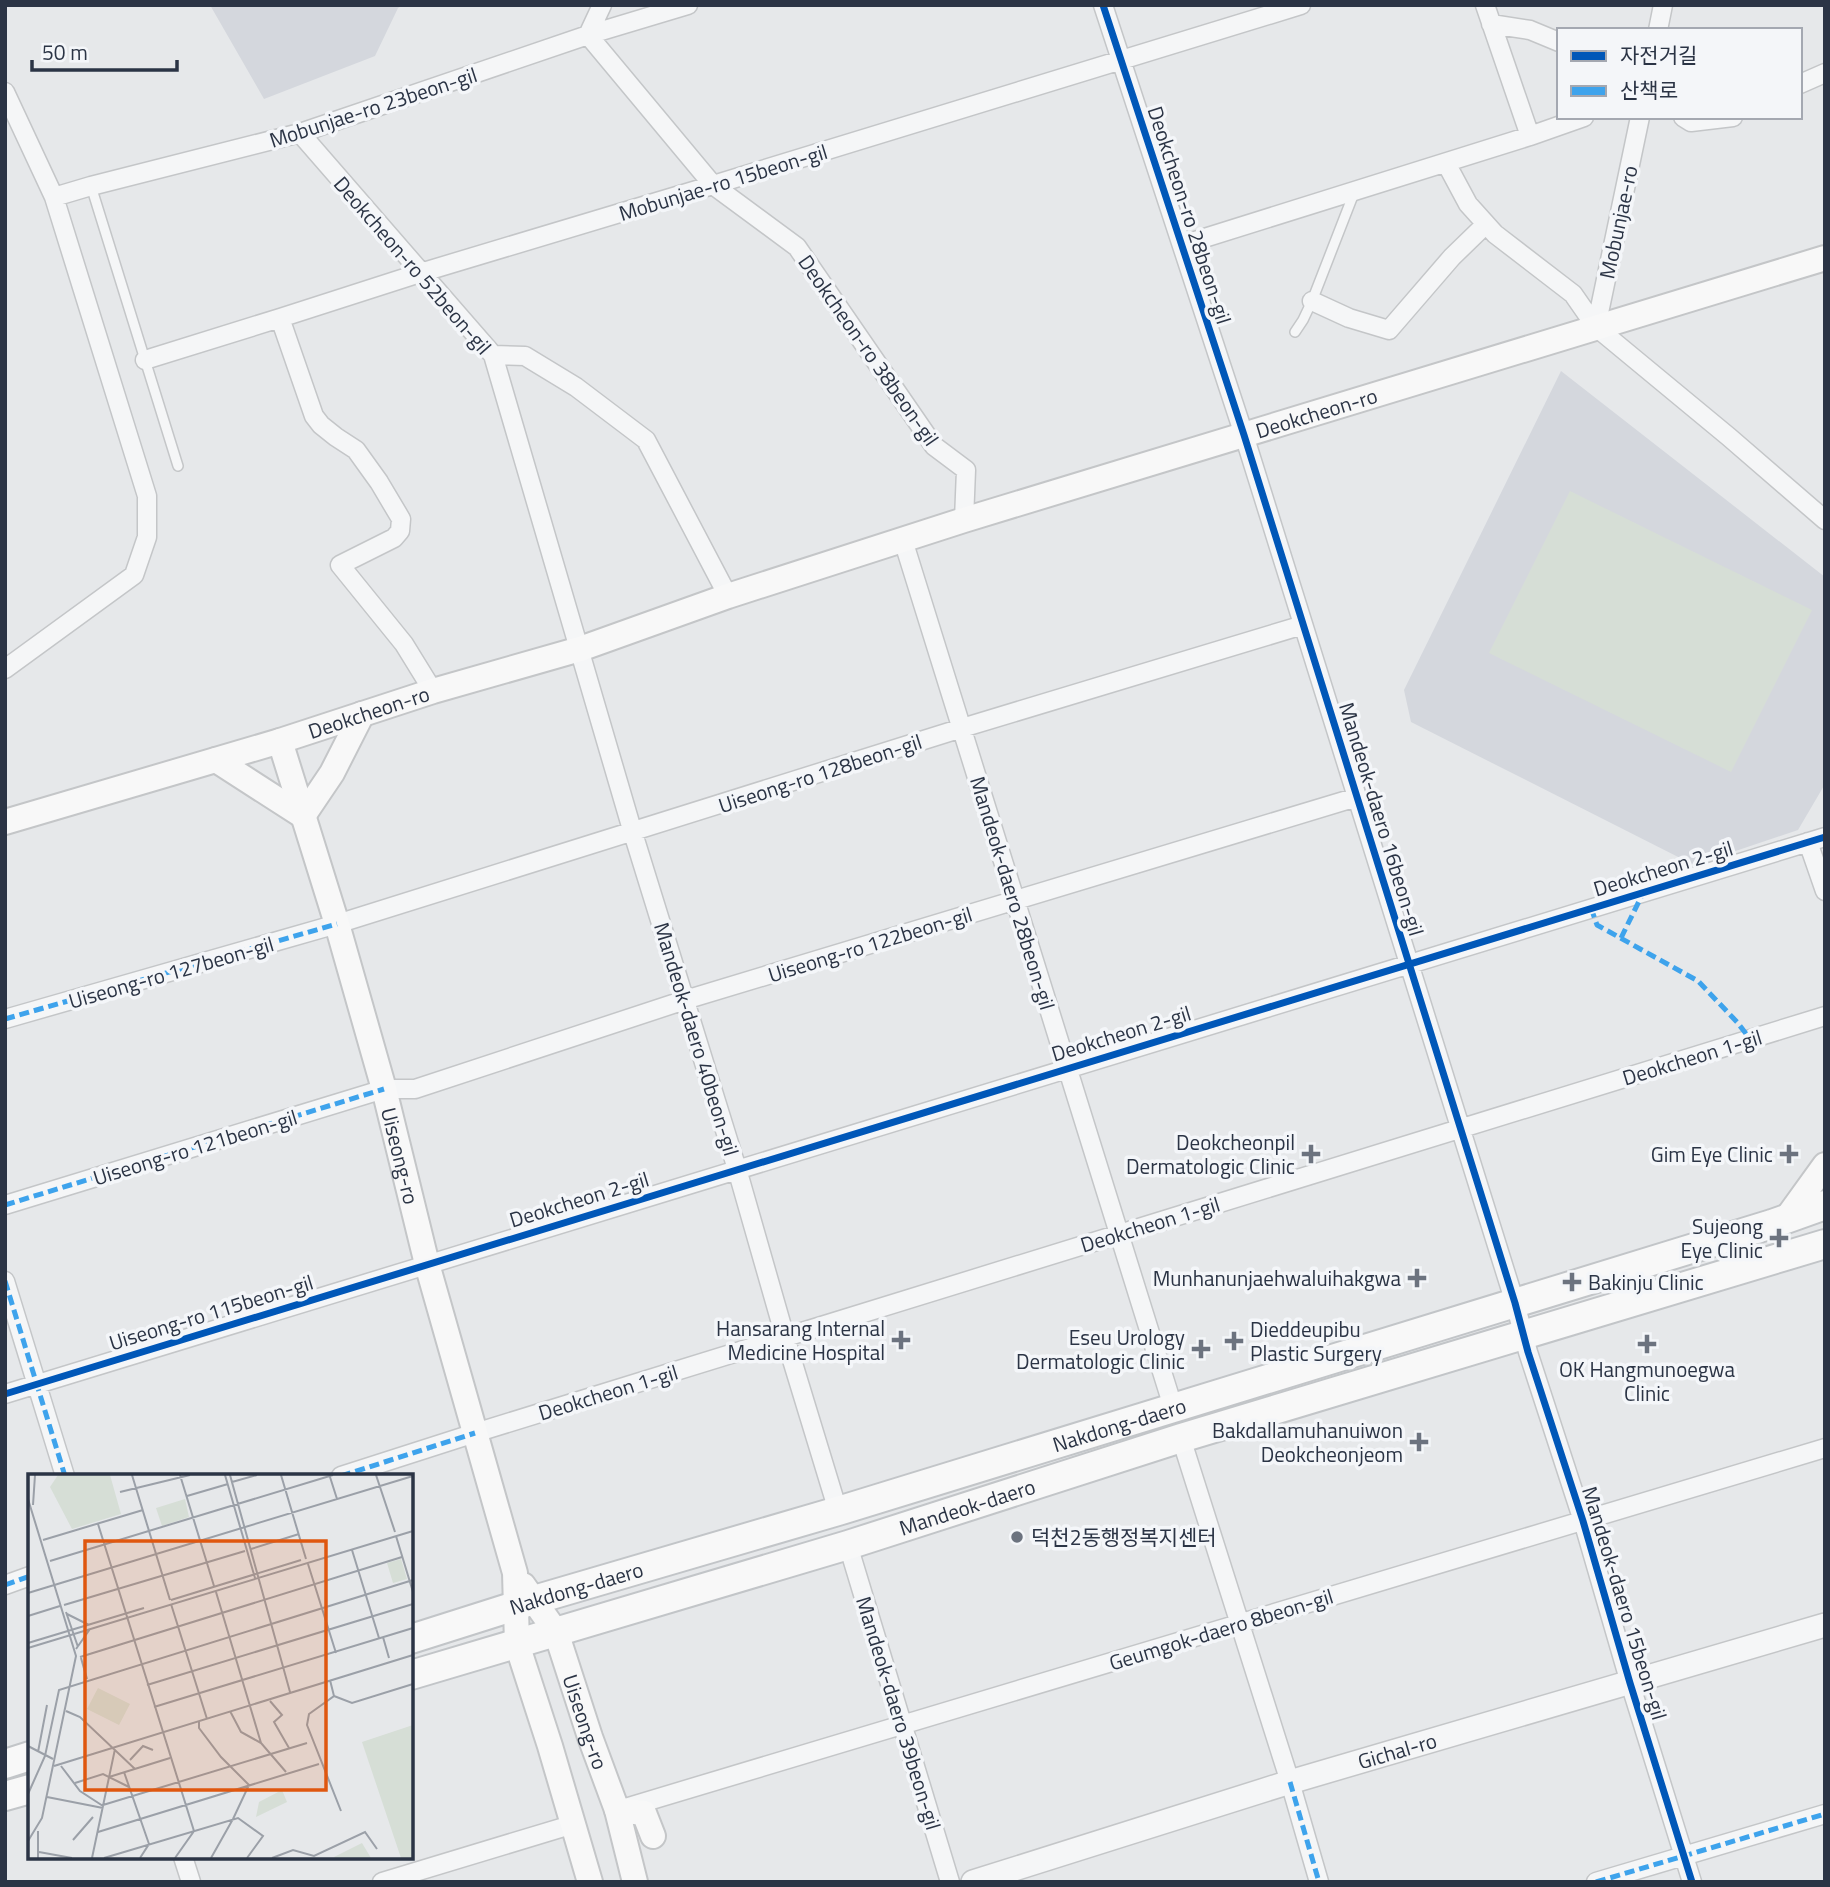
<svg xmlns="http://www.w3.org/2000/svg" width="1830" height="1887" font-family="'Titillium Web','Noto Sans KR',sans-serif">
	<rect width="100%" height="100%" fill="#e6e8ea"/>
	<path fill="#d4d7dd" d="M210,5h193l-5,3 -23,48 -111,43z
		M1561,371l264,206v207l-27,46 -104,35 -283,-143 -7,-32z"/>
	<path fill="#d6ded6" d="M1570,491l242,119 -81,162 -242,-119z"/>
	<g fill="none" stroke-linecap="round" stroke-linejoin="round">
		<g stroke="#c4c6c8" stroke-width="12">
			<path id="service" d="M91,186l87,280
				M1295,332l8,-12 9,-19 42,-108"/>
		</g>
		<g stroke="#c4c6c8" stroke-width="21">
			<path id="minor" d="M602,5l-14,30 125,150 84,62 137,199 32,24 -2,50
				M1103,5l141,430 271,868 13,49 55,169 47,162 62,199
				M1485,5l45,131
				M1491,24l39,6 29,12
				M1658,30l5,-25
				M1800,84l25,-11
				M5,92l49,105 93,299v41l-13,38 -129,94
				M1683,117l8,5 42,-5
				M300,133l193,222 140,478 104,336 48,168 53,174
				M1446,163l22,41 27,30 78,60 23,33 133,110 96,83
				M54,197l37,-11 209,-53 288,-98 100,-30
				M1182,245l348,-109 54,-19
				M1312,301l37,17 40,12 63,-73 34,-33
				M280,318l34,98 7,9 15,12 20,13 23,32 22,37 -1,12 -6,7 -54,27 64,79 29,47
				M1596,327l44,-210
				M493,355l32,1 51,31 70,53 82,156
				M145,360l135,-42 140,-45 293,-88 588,-180
				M903,540l270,867
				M1808,842l17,49
				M5,1019l332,-95 625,-196 341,-103
				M5,1205l379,-116h31l270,-89 672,-203
				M5,1281l60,195
				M5,1394l1820,-557
				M1181,1438l109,344 29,100
				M341,1476l134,-43 1350,-417
				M848,1545l102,337
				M5,1585l25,-9
				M625,1808l1200,-360
				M183,1857l8,25
				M382,1882l192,-58
				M1596,1882l229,-68"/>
		</g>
		<g stroke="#c4c6c8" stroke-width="26">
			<g id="tertiary">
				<path id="s1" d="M973,1882l317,-100 535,-157"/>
			</g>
		</g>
		<g stroke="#c4c6c8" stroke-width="28">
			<g id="secondary">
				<path id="s2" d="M280,741l57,183 47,165 43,175 88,309 2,71 33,102 40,136"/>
				<path d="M216,760l87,56 29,-43 30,-59"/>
				<path id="s3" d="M5,822l275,-81 153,-50 147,-42 148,-53 236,-76 861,-262"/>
				<path d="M1786,1219l39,-54"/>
				<path id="s4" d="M523,1585l33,47 34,105 27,73 18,72"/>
				<path d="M617,1810l27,3 9,23"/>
			</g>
		</g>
		<g stroke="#c2c5c8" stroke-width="32">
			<g id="primary">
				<path id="s5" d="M411,1639l123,-39 304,-89 934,-287 53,-19"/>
				<path id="s6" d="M411,1675l437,-130 333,-107 644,-194"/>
				<path d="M5,1764l25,-8"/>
				<path d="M5,1796l25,-7"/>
			</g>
		</g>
		<use href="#service" stroke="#f5f6f7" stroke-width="9"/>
		<use href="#minor" stroke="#f5f6f7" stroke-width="18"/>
		<use href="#tertiary" stroke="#f5f6f7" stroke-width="23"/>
		<use href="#secondary" stroke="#f8f8f8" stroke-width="24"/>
		<use href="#primary" stroke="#f8f8f8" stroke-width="28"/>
		<path stroke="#3ea3ec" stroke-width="5" stroke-dasharray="10 5" stroke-linecap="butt" d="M1591,908l6,17 101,56 39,41 13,17
			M1621,938l22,-45
			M5,1019l332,-95
			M5,1205l379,-116
			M5,1281l60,195
			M341,1476l134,-43
			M5,1585l25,-9
			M1290,1782l29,100
			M1596,1882l229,-68"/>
		<g stroke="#f4f6f9" stroke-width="11">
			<path id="cycleway" d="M1103,5l141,430 271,868 13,49 55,169 47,162 62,199
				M5,1394l1820,-557"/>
		</g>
		<use href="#cycleway" stroke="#0057b8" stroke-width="7"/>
	</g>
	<g fill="#6c737f" stroke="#f4f6f9" stroke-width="2.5">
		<path d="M1307.5 1143.5h7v7h7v7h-7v7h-7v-7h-7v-7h7z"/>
		<path d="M1785.5 1143.5h7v7h7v7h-7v7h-7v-7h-7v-7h7z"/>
		<path d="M1775.5 1227.5h7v7h7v7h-7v7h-7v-7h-7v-7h7z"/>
		<path d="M1413.5 1267.5h7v7h7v7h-7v7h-7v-7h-7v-7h7z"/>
		<path d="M1568.5 1271.5h7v7h7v7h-7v7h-7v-7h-7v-7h7z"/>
		<path d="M897.5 1329.5h7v7h7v7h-7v7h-7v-7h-7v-7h7z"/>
		<path d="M1230.5 1330.5h7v7h7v7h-7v7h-7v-7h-7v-7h7z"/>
		<path d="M1643.5 1333.5h7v7h7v7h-7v7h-7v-7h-7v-7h7z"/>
		<path d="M1197.5 1338.5h7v7h7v7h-7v7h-7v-7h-7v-7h7z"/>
		<path d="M1415.5 1431.5h7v7h7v7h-7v7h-7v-7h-7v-7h7z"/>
		<circle cx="1017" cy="1537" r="7"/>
	</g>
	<g text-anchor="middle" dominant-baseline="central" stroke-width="7" stroke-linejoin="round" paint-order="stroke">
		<g font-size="21" fill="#2b3445" stroke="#f4f6f9">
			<text transform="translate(373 107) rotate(-18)">Mobunjae-ro 23beon-gil</text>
			<text transform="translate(723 182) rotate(-17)">Mobunjae-ro 15beon-gil</text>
			<text transform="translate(1190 215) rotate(72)">Deokcheon-ro 28beon-gil</text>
			<text transform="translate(1618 222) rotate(-78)">Mobunjae-ro</text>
			<text transform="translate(413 265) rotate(49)">Deokcheon-ro 52beon-gil</text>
			<text transform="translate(869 350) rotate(55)">Deokcheon-ro 38beon-gil</text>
			<text stroke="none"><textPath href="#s3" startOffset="1374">Deokcheon-ro</textPath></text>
			<text stroke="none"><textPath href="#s3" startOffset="380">Deokcheon-ro</textPath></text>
			<text transform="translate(820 773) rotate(-18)">Uiseong-ro 128beon-gil</text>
			<text transform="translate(1382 819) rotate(73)">Mandeok-daero 16beon-gil</text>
			<text transform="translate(1663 868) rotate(-17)">Deokcheon 2-gil</text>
			<text transform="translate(1013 893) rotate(73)">Mandeok-daero 28beon-gil</text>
			<text transform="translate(870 944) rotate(-17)">Uiseong-ro 122beon-gil</text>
			<text transform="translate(171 972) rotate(-16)">Uiseong-ro 127beon-gil</text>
			<text transform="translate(1121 1033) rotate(-17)">Deokcheon 2-gil</text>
			<text transform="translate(697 1039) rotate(73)">Mandeok-daero 40beon-gil</text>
			<text transform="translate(1692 1057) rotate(-17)">Deokcheon 1-gil</text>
			<text transform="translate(195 1147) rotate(-17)">Uiseong-ro 121beon-gil</text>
			<text stroke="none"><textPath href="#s2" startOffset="432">Uiseong-ro</textPath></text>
			<text transform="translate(579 1199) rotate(-17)">Deokcheon 2-gil</text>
			<text transform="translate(1150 1224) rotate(-17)">Deokcheon 1-gil</text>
			<text transform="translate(211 1312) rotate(-17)">Uiseong-ro 115beon-gil</text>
			<text transform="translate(608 1392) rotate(-17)">Deokcheon 1-gil</text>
			<text stroke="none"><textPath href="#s5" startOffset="740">Nakdong-daero</textPath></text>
			<text stroke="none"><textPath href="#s6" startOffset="581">Mandeok-daero</textPath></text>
			<text stroke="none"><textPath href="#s5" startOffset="173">Nakdong-daero</textPath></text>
			<text transform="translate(1625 1603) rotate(73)">Mandeok-daero 15beon-gil</text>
			<text transform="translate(1221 1629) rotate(-17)">Geumgok-daero 8beon-gil</text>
			<text transform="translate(899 1713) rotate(73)">Mandeok-daero 39beon-gil</text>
			<text stroke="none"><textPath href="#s4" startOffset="152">Uiseong-ro</textPath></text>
			<text stroke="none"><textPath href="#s1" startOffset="444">Gichal-ro</textPath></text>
		</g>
		<g font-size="21" fill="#2b3445" stroke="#f4f6f9" text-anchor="end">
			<text x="1295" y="1142">Deokcheonpil<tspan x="1295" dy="24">Dermatologic Clinic</tspan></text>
			<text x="1773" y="1154">Gim Eye Clinic</text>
			<text x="1763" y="1226">Sujeong<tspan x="1763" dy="24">Eye Clinic</tspan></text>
			<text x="1401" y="1278">Munhanunjaehwaluihakgwa</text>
			<text x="1588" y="1282" text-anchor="start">Bakinju Clinic</text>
			<text x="885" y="1328">Hansarang Internal<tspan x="885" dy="24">Medicine Hospital</tspan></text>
			<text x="1250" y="1329" text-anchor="start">Dieddeupibu<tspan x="1250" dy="24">Plastic Surgery</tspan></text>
			<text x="1185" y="1337">Eseu Urology<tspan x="1185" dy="24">Dermatologic Clinic</tspan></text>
			<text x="1647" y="1369" text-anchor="middle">OK Hangmunoegwa<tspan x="1647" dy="24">Clinic</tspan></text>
			<text x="1403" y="1430">Bakdallamuhanuiwon<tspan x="1403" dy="24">Deokcheonjeom</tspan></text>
			<text x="1031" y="1537" text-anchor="start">덕천2동행정복지센터</text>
		</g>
	</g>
	<g transform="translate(28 1474)">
		<rect width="385" height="385" fill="#e6e8ea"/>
		<path d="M30,1h52l11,39 -49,15 -22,-42zM157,25l4,18 -27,9 -6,-18zM373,85l6,20 -14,4 -6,-20zM70,214l32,16 -11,21 -32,-16zM385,251v133h-12l-39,-116zM254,316l5,12 -31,15 3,-15zM334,369l9,15h-36l-1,-1z" fill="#d6ded6"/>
		<path fill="none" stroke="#9ba0a8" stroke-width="2" d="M104,1l38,125M152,1l34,111M197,1l30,103M202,1l60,217M253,1l25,84M348,1l19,57M302,3l7,22M204,8l25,-7M92,18l70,-17M159,22l41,-12M0,25l48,157 -34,162 -14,23M5,31l2,-30M70,50l96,307 -19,27M368,62l17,56M15,66l100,-30M223,75l48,-15M324,76l27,88M22,87l283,-86M280,90l28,89M188,118l45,151 25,29M0,119l385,-117M143,126l130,-40M143,130l36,115M36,131l181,-54M38,138l12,35M39,140l22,11M0,142l32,-10M355,163l6,21M0,169l116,-35M0,174l385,-117M48,175l14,-20M52,183l322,-100M53,184l6,21M302,206l4,16 -25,18 -2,11 34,86M119,211l266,-81M306,222l18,7 61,-19M242,227l12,14 -8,7 15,26M126,233l259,-79M38,237l14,6 55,52M202,237l11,21 20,11M171,248v6l22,29 28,28 -16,34M0,272l25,13M10,278l9,-47M102,286l13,-14 10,4M26,292l359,-111M33,292l19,25 23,15M96,298l25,72 -9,14M81,303l61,-19M47,309l28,-9 26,13M0,320l17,-38 14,-66 354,-110M19,323l56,11M75,331l204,-62M70,358l221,-68M45,366l20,-23M11,378l33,6M10,384v-27M64,384l23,-109M76,384l134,-40 25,18 -16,22M183,384l22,-39M244,384l21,-8 21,6 51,-24 12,17"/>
		<path fill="#df570f" fill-opacity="0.15" stroke="#df570f" stroke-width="3.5" d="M57,67h241v249h-241z"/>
		<rect width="385" height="385" fill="none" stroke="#2b3445" stroke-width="3.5"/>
	</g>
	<rect width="1830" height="1887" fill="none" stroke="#2b3445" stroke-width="14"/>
	<rect x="1557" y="28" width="245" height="91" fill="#f4f6f9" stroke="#a4a8b1" stroke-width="2"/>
	<rect x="1571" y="51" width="35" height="10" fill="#0057b8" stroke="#a4a8b1" stroke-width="2"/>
	<text x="1620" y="63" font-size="21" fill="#2b3445">자전거길</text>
	<rect x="1571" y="86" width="35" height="10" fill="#3ea3ec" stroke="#a4a8b1" stroke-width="2"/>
	<text x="1620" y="98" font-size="21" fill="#2b3445">산책로</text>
	<path d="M32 60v10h145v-10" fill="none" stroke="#2b3445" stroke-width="3.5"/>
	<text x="42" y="60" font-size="21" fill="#2b3445" stroke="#f4f6f9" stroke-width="5" paint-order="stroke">50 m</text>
</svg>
